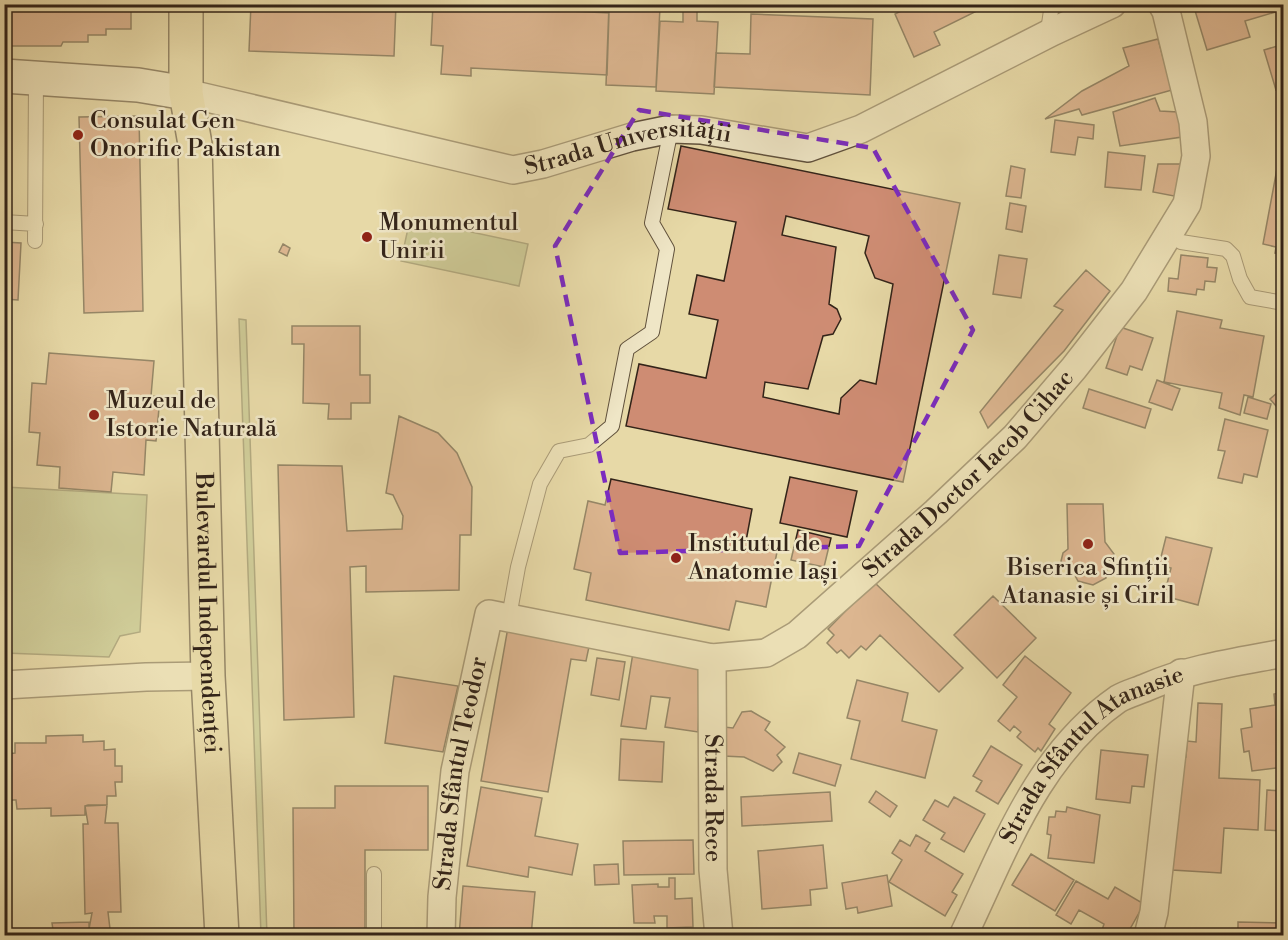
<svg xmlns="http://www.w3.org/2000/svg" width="1288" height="940" font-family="'Libre Bodoni',serif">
	<rect width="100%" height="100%" fill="#e7d9a7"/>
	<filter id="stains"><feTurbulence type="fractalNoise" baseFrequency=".00333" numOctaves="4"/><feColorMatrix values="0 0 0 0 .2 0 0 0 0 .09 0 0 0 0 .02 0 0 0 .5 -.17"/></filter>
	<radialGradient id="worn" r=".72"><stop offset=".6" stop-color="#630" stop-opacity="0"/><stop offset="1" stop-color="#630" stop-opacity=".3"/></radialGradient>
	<path fill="#b4bf88" stroke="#747250" stroke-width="1.5" d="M410,219l118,25 -9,42 -118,-25z
		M239,319l7,1 21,616 -6,-1z
		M5,487l142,8 -7,137 -20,4 -11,21 -104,-4z"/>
	<path fill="#ce8c73" stroke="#332419" stroke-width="1.5" fill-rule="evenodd" d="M4,4h127v25h-25v6h-18v7h-25l-2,4h-57z
		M251,4h145l-2,52 -145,-5z
		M433,4l176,9 -2,62 -136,-7v8l-30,-2 2,-28 -12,-1z
		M915,4h66l2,4 -49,24 6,13 -26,12 -19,-43z
		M1193,4h91v21l-5,-14 -34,10 5,16 -43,13z
		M609,5l51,2 -4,80 -50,-2z
		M683,9l14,1v11l21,1 -4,72 -58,-3 4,-70 23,1z
		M751,14l122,5 -3,76 -156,-8 2,-34 34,1z
		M1158,39l14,51 -90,25 -3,-6 -34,10 37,-28 47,-25 -6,-18z
		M1284,44v44l-8,2 -12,-40z
		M1155,98l5,13 18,1 4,25 -62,9 -7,-34z
		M139,116l4,195 -59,2 -5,-196z
		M1055,120l39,5 -1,14 -15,-2 -3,18 -24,-3z
		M1284,131v123l-9,-1 1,-6 -13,-3z
		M681,146l279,57 -57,279 -277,-56 13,-62 67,14 12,-58 -29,-6 8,-39 27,6 12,-59 -68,-13zM786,216l83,20 -4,17 10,25 18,6 -17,100 -16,-4 -19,18 -2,16 -76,-17 2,-15 43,7 15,-53 10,-2 8,-15 -4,-10 -8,-5 7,-57 -54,-12z
		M1108,152l37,4 -4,34 -36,-3z
		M1158,164h35l-19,32 -21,-4z
		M1011,166l14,3 -4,29 -15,-2z
		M1010,203l16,3 -4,26 -16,-3z
		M4,242l17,1 -3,57 -14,-1z
		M283,244l7,4 -3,8 -8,-4z
		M999,255l28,4 -6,39 -28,-4z
		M1181,255l27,3 -1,9 10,1 -2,14 -10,-1 -1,9 -7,-1 -1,6 -28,-4 1,-13 9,1z
		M1086,270l24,21 -46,60 -76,77 -8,-16 83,-102 -9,-4z
		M1177,311l45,9 -2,8 44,8 -11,61 -9,-2 -4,20 -21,-7 3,-15 -58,-11z
		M292,326h68v49h10v28h-19v16h-23l1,-15 -26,-1 1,-59h-12z
		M1120,327l33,11 -11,32 -12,-4 -3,9 -21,-7z
		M49,353l105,8 -3,35 9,1 -4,44 -10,-1 -2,35 -31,-3 -2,20 -52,-4 1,-21 -23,-2 3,-32 -11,-1 3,-49 14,1z
		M1157,380l23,9 -8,21 -23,-8z
		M1284,387v28l-14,-16z
		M1089,389l62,20 -6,19 -62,-20z
		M1248,397l23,7 -4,15 -23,-6z
		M399,416l39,17 19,20 15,34 -1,48h-11l-1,55 -93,2v-26l-16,1 4,150 -70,3 -6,-255 64,1 5,65 55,-2 1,-13 -10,-21 -7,-2z
		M1225,419l43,11 -11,47 -13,-3 -2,9 -24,-5 7,-27 -7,-1z
		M790,477l67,14 -10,46 -67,-14z
		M611,479l141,30 -6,32 32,6 -12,60 -30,-6 -7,29 -143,-30 5,-27 -17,-4 14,-68 17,4z
		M1067,504h36l2,38 9,12 -7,11 -1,13 -13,7 -15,-4 -6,-11 -6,-2 -5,-7 2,-8 5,-4z
		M798,530l33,8 -7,29 -33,-7z
		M1166,537l46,11 -14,57 -34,-9 7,-28 -12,-3z
		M874,582l89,86 -24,24 -59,-57 -14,15 -5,-4 -12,12 -8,-8 -4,3 -10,-10 7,-8 -6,-6z
		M993,596l43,42 -39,40 -43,-43z
		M508,627l82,15 -4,19 -15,-2 -23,133 -67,-11z
		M633,653l68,14 -3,65 -33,-5 5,-29 -19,-2 -5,33 -25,-3z
		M1025,656l46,37 -22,31 6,5 -14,22 -3,-3 -3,4 -18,-15 4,-5 -7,-6 -4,5 -12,-10 19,-24 -14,-12z
		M597,658l28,4 -6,38 -28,-5z
		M394,676l64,10 -15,66 -58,-9z
		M857,680l51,13 -6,28 35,9 -12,48 -74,-19 9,-38 -13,-3z
		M1284,692v75l-32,4 -3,-20 -5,1 -3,-23 11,-2 -2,-18 25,-4 -1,-11z
		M1198,703l24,1 -3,74 41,2 -2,50 -34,-2 -3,45 -49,-3 6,-113h8l1,-16 9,1z
		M751,711l19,11 -5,8 20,17 -8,8 5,7 -9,9 -29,-14 -21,-1 1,-29 9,1 9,-16z
		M83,735v7l21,-1v9l11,-1v17h7v16h-7l1,14h-9v9l-22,1v9l-34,1v-8l-34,1 -1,-9h-9l-3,-15 2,-31 9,-1v-10h31v-7z
		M621,739l43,3 -2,40 -43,-2z
		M991,746l31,19 -24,39 -22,-13 6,-10 -9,-5z
		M1101,750l47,5 -4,32 -12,-1 -2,17 -34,-4z
		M799,753l42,12 -6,21 -42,-13z
		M335,786h93v64h-63v86h-71l-1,-128h42z
		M481,787l61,11 -7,38 43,8 -6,31 -43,-8 -1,10 -61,-11z
		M1267,790l17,1v40l-19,-1z
		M876,791l21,15 -7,11 -21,-15z
		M830,792l2,29 -90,5 -1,-29z
		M954,797l31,17 -21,38 -23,-13 4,-6 -22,-13 12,-20 13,7z
		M88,805h19l-2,18h13l3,89h-13l2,17h-21l3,-16 -7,1 -2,-90h5l-3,-18z
		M1067,807l33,8 -6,48 -46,-5 3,-23 -4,-1 2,-17h6l1,-6 10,1z
		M916,835l14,8 -5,8 38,23 -11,18 5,3 -12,21 -56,-34 13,-22 -10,-7 8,-13 10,6z
		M693,840l1,34 -70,1 -1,-34z
		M823,845l4,43 -17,2 1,15 -49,4 -4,-58z
		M1031,854l43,26 -19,31 -43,-26z
		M618,864l1,20 -24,1 -1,-20z
		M887,875l5,31 -34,7 -1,-6 -11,2 -4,-26z
		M669,878h6v21l17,-1 1,29 -26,1v-12h-13l1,7h-21l-2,-38 26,-1v3h11z
		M1076,881l32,18 7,-12 29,17 -18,32 -11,-6 -3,6h-12l4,-12 -25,-14 -8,14 -15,-9z
		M463,886l72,6 -4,44h-72z
		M89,922v7h21v7h-88v-5l31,-1 -1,-7z
		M1238,922l46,1v13h-46z"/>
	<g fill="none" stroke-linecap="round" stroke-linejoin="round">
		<g stroke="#60513c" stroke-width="16">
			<path id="lane" d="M1052,4l-3,20 3,8
				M4,222l32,2
				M1169,234l12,8 45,7 7,7 7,23 10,18 34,6
				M35,241l1,-162
				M509,617l9,-50 22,-83 19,-33 30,-6 23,-19 15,-77 25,-17 15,-83 -15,-26 19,-94
				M374,936v-62"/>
		</g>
		<g stroke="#60513c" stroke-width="30">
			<g id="street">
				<path id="s1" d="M186,93l327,77 30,-6 89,-27 39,-8 30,1 107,18 53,-19 191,-97 60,-28"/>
				<path id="s2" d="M712,658l1,212 6,66"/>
				<path d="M4,685l142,-8 62,-1"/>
				<path id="s3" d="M441,936l1,-39 13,-126 34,-157 223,44 54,-5 31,-18 139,-123 79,-75 59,-69 60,-77 53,-87 9,-48 -3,-34 -27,-111 -4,-7"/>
				<path id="s4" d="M963,936c41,-85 74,-181 155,-237 8,-5 20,-8 29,-12 44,-19 90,-25 137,-34"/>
				<path d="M1148,936l6,-24 27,-239"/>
			</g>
		</g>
		<g stroke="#332419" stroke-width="36">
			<path id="secondary" d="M4,76l134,9 48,8"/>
		</g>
		<g stroke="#332419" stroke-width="36">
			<g id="primary">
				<path id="s5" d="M186,4v89l9,51 13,532 14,260"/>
			</g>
		</g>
		<use href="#lane" stroke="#efe6c6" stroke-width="14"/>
		<use href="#street" stroke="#efe6c6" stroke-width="27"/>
		<use href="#secondary" stroke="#efe6c6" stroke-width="33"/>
		<use href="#primary" stroke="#e7d9a7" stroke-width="33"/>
	</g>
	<path d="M0 0H1288V940H0ZM639,110l234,38 100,182 -114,216 -239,7 -65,-307z" fill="#e7d9a7" fill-opacity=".55" fill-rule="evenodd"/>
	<path fill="none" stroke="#7b2cbf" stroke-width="4.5" stroke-dasharray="12 8" stroke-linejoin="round" d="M639,110l234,38 100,182 -114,216 -239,7 -65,-307z"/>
	<g fill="#8f2418" stroke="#efe6c6" stroke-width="2">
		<circle cx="78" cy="135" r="6"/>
		<circle cx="367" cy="237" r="6"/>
		<circle cx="94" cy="415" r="6"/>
		<circle cx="1088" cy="544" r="6"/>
		<circle cx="676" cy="558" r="6"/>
	</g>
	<g text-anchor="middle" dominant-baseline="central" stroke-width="5" stroke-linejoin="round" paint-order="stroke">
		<g font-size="24" fill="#332419" stroke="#efe6c6" text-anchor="start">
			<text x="90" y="121">Consulat Gen<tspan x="90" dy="28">Onorific Pakistan</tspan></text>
			<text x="379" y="223">Monumentul<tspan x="379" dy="28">Unirii</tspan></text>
			<text x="106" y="401">Muzeul de<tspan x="106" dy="28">Istorie Naturală</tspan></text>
			<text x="688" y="544">Institutul de<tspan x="688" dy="28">Anatomie Iași</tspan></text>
			<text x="1088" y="568" text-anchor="middle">Biserica Sfinții<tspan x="1088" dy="28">Atanasie și Ciril</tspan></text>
		</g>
		<g font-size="24" fill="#332419" stroke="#efe6c6">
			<text stroke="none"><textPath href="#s1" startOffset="454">Strada Universității</textPath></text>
			<text stroke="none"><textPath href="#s3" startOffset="879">Strada Doctor Iacob Cihac</textPath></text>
			<text stroke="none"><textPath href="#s5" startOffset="610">Bulevardul Independenței</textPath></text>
			<text stroke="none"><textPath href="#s4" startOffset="230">Strada Sfântul Atanasie</textPath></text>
			<text stroke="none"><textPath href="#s3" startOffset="164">Strada Sfântul Teodor</textPath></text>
			<text stroke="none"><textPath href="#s2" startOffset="140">Strada Rece</textPath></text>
		</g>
	</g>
	<rect width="1288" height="940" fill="none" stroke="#e7d9a7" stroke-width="24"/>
	<rect x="6" y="6" width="1276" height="928" fill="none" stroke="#332419" stroke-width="3"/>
	<rect x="12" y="12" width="1264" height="916" fill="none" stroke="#332419" stroke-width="1.5"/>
	<rect width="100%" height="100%" filter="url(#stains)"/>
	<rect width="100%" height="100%" fill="url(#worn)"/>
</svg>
